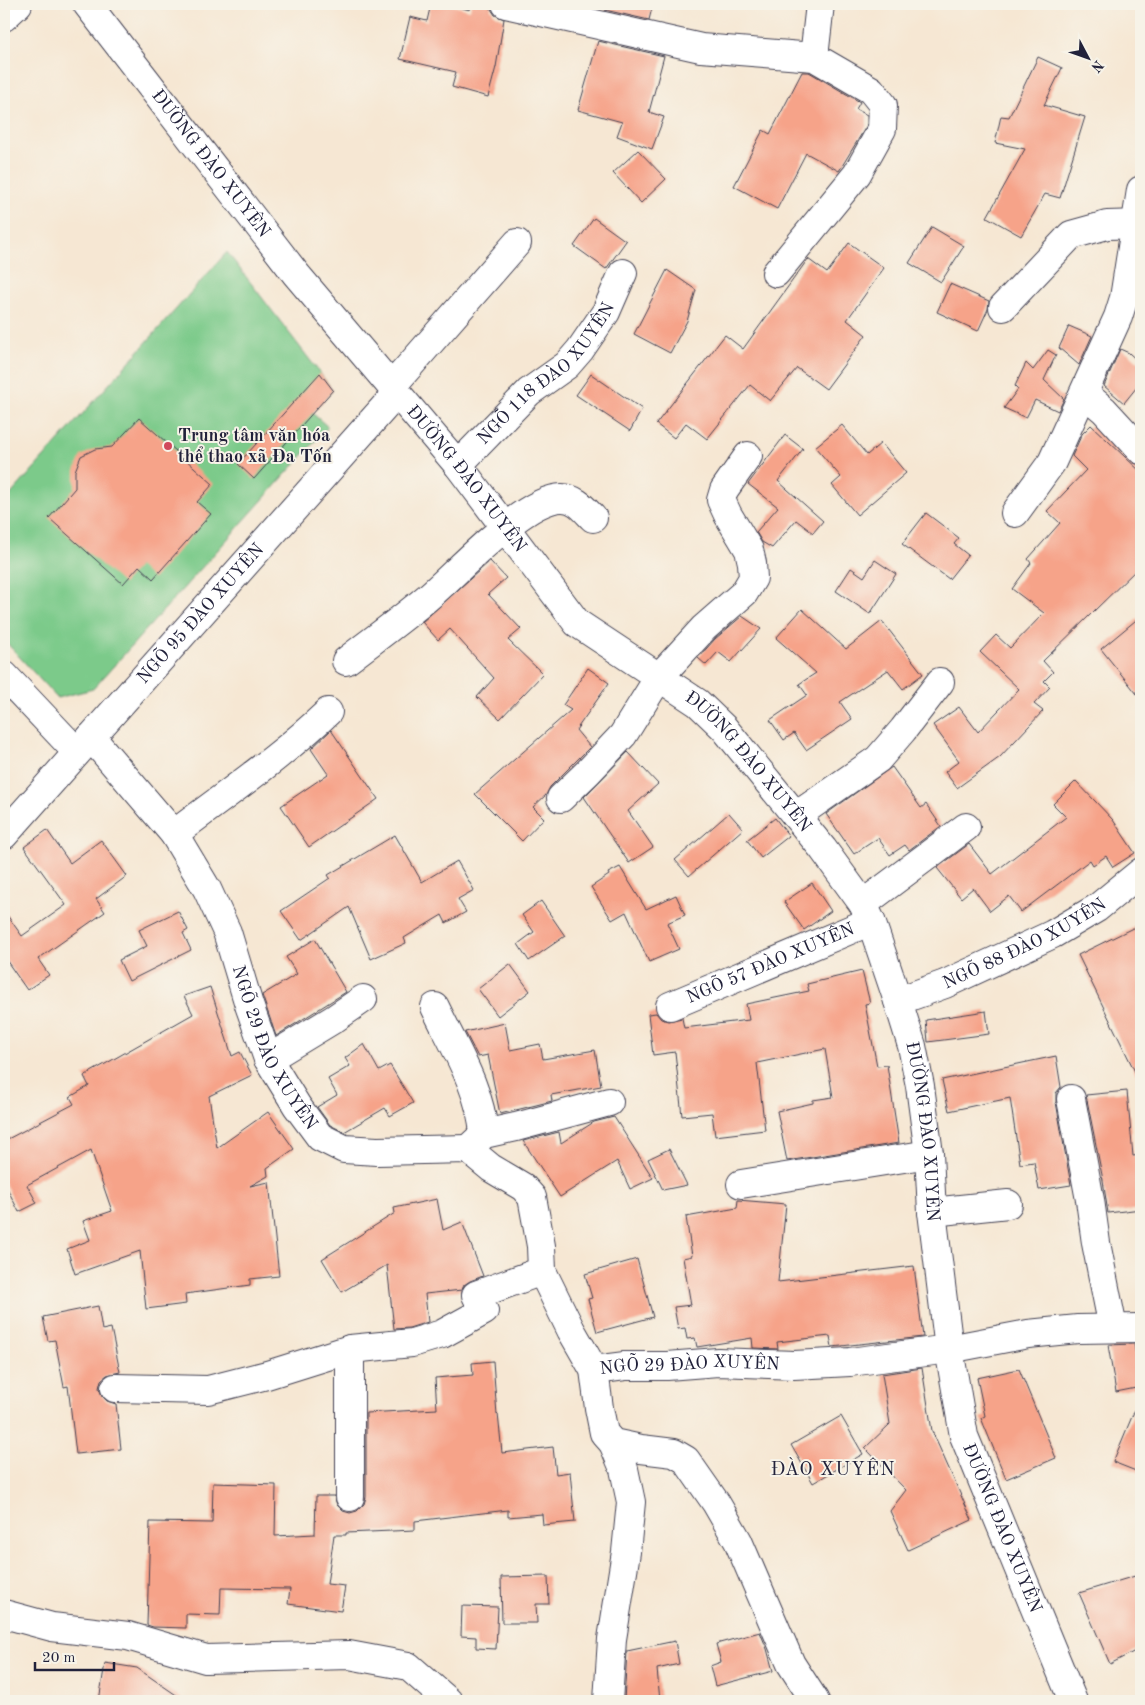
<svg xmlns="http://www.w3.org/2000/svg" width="1145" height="1705" font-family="'Old Standard TT',serif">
	<rect width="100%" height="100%" fill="#f7f3e8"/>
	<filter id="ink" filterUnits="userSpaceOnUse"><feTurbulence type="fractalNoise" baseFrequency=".02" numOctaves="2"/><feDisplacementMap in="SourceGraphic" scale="10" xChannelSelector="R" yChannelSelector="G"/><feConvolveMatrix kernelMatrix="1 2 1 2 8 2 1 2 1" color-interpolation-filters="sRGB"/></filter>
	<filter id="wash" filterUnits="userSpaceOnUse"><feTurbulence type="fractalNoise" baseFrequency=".0096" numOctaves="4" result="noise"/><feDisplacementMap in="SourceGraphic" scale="20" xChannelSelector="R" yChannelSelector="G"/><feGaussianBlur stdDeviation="1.12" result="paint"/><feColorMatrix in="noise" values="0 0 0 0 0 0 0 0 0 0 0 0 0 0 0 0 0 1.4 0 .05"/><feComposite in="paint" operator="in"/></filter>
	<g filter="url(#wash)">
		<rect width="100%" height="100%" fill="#f6e7d3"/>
		<path fill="#7cca8a" stroke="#4f7662" d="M227,252l106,138 -21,23 16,14 -235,262 -36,9 -53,-58v-138z"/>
		<g id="blocks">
			<path fill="#f6a389" d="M431,4h15l24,6 1,-6h20v5l4,6 9,4 -8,48 -8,30 -36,-10 4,-15 -56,-13 10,-42 17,4z
				M606,4h47l-4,16 -44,-10z
				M598,41l66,15 -15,56 15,5 -12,32 -35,-13 5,-14 -44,-12z
				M1038,57l24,11 -18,37 41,12 -25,81 -15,-4 -24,42 -34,-19 38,-68 -30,-6 6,-27 8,1z
				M802,72h7l51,30 -4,7 11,6v10l-28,46 -33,-18 -29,56 -43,-23 29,-56 7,4z
				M638,150l28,29 -25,24 -28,-30z
				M594,218l32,23 -20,28 -32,-23z
				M932,227l32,19 -23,36 -32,-19z
				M849,243l35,25 -37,52 19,15 -40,54 -29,-21 -27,33 -20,-16 -43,54 -21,-16 -12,15 -18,-14 69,-89 18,14 65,-90 19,14z
				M667,270l29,20 -9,31 -17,32 -36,-19z
				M950,284l39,17 -1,8 -10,22 -41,-19z
				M1069,326l23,10 -13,29 -20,-17z
				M1120,349l9,4 12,11v18l-17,21 -20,-17z
				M1048,350l8,5 -12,25 20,19 -6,12 -23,-11 -9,18 -22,-10 14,-19 -3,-3 11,-23 7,7z
				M320,373l13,17 -79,89 -16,-15z
				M591,374l51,35 -12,22 -54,-36z
				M139,418l74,66 -16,18 14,12 -58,65 -14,-13 -16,18 -74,-66 26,-30v-17l6,-15 14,-7 17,-2z
				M842,425l25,30 14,-12 25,30 -49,42 -25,-30 9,-8 -26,-30z
				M1091,425l50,47v93l-98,96 10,11 -9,9 6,6 -16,17 9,7 -43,46 -43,31 -12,-16 14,-11 -26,-36 26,-18 19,25 41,-43 -39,-37 16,-17 14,13 34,-35 -32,-24 19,-26 -3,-4 32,-36 -13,-12 39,-41 -14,-14 10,-22z
				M785,435l18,14 -25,32 45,40 -10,12 -17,-13 -24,28 -10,-6 -6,-10 22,-25 -30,-23z
				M926,513l33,25 -5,6 14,11 -19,24 -47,-35z
				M875,560l21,14 -26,40 -34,-23 15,-23 13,9z
				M490,561l16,17 -18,16 33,35 -13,11 35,34 -43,45 -23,-22 17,-19 -44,-49 -12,11 -16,-18z
				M802,609l44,40 36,-28 41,53 -20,15 -15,-19 -48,32 12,17 -46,31 -12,-17 -10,7 -14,-20 37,-25 -8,-11 17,-11 -40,-35z
				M742,616l19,13 -30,33 -13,-10 -12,13 -8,-7 17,-19z
				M1141,616v83l-40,-50z
				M588,668l21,15 -33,47 14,17 -40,40 -4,8 -13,12 11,11 -22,23 -47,-47 96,-84 -8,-5z
				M331,730l47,69 -69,48 -28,-41 47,-32 -17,-25z
				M628,752l30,32 -30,27 25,36 -24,16 -45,-66z
				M892,767l29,41 5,-4 15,22 -32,24 -4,-5 -15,10 -12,-17 -24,16 -28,-40z
				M1076,781l37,39 22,33 -22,14 -7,-11 -13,9 -3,-5 -69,52 -12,-16 -19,15 -17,-23 -12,10 -24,-30 32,-24 23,30 74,-57 -13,-13z
				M729,813l14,16 -54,47 -14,-16z
				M775,818l14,18 -28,22 -14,-18z
				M47,830l23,33 31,-23 26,36 -31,23 9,13 -67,47 11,16 -22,15 -23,-33v-46l18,25 44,-31 -42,-58z
				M395,835l27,47 35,-21 17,29 -16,9 8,13 -20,11 -4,-8 -38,23 2,5 -35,16 -22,-52 -48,33 -20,-29 49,-33 -2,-3z
				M620,867l26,42 30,-14 9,20 -18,8 12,26 -30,13 -23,-50 -14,8 -21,-33 18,-12 -1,-2z
				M812,883l19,28 -27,19 -20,-28z
				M541,901l24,35 -36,25 -11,-17 16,-12 -12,-17z
				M178,911l10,19 -5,3 8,17 -62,31 -10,-21 28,-14 -8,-16z
				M1141,924v160l-63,-129z
				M315,939l31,53 -70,44 -14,-41 35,-21 -11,-17z
				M510,964l20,27 -32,25 -20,-27z
				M862,971l8,32 -5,1 12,62 10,-1 12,78 -112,18 -10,-50 36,-8v-3l20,-3 -8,-48 -68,14 8,67 -50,6 -3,-23 -30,3 -7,-64 -22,3 -5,-41 8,-1 5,6 7,2 14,-3 2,10 65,-8 -3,-16 63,-13 -2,-7z
				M210,987l22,69 8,-4 12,23 -43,21 8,52 51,-36 26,37 -27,19 1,8 -18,10 19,-4 10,94 -29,3v6l-65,9 1,10 -40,5 -6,-58 -65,23 -8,-25 23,-9 -7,-19 29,-10 -21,-61 -64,35 10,18 -18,9 -15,-30v-41l70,-37 -4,-7 19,-11 -5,-10 109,-62 -9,-18z
				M986,1011l3,23 -61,8 -2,-22z
				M505,1023l5,27 30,-6 3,15 52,-9 6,36 -50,9 1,6 -52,13 -12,-59 -10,2 -13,-25z
				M364,1044l15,27 11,-6 23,38 -23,13 -5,-8 -41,24 -14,-7 -13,-18 20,-12 -9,-16 22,-13 -5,-8z
				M1056,1056l5,31 -5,6v9l15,83 -32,5 -5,-28 -14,2 -10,-66 -61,13 -7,-31z
				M1127,1091l6,65 8,-1v54l-33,4 -5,-33 -17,-85z
				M614,1117l39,61 -23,11 -13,-28 -57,36 -37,-56 36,-9 2,11 33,-21z
				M669,1149l18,36 -24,5 -15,-31z
				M437,1199l6,31 19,-8 21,54 -13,5 -6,4 -2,5 -37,4 3,28 -19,6 -15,1 -7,-64 -45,27 -20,-33 73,-46 -1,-5z
				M738,1200l48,4 -8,78 136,-16 9,71 -91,10 -2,-11 -53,6 1,7 -25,-1 -1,-10 -55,9 -2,-9 -8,1 -2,-11 -7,1 -4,-22 17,-2 -8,-47 9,-2 -6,-39 51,-9z
				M637,1259l16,58 -56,15 -9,-33 4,-1 -7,-24z
				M98,1306l4,24 9,-2 9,44 -13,3 -6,5 -2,8 3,8 5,5 9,3 5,45 -45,5 -8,-68 -4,1 -9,-47 -7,1 -5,-24z
				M1134,1344l7,43 -25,5 -8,-47z
				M493,1361l4,54 1,-1 4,39 51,-6 3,27 14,-2 5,50 -32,3 -1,-11 -34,3v-7l-93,11v9l-69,3v2h-12l-7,49 18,2 -4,25 -53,-7 2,-15 -69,-1 -1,27 -34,-1v14l-33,-1 -6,-2 3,-103 62,1 1,-40 63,2 -1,51 40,-2 1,-38h18l3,9 6,6 7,2 7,-2 7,-7 2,-7v-84l71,-4 -2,-31 38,-3 -1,-12z
				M922,1368l10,63 40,89 -64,30 -18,-39 16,-21 -41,-42 25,-24 -8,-50z
				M1019,1369l37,89 -50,21 -25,-61 4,-2 -8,-38z
				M1141,1395v78l-28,-11z
				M841,1416l22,38 -50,29 -22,-38z
				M548,1576l1,28h-13l1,19h-35l-1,-46z
				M1135,1576l6,22v50l-31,16 -31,-71z
				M462,1606l36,1 -2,42 -20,-1v-11l-15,-1z
				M760,1632l7,17 6,22 -58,15 -5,-20 11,-4 -5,-18z
				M675,1641l4,23 -22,5 3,32h-36l3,-50z
				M105,1663l32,5 48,33h-86z"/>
		</g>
	</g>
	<g filter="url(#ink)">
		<use href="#blocks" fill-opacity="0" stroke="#424052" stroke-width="1"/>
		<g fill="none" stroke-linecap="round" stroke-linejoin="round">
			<g stroke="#424052" stroke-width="30">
				<g id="minor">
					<path id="s1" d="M87,4l209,270 162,191 119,158 121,80 26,25 99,121 40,55 8,17 27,80 14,45 8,40 9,68 3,58 17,137 15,87 109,265"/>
					<path d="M506,4l195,44 113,9 57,33 12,15 -1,24 -25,45 -81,99"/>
					<path d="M4,17l14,-13"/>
					<path d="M814,57l6,-53"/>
					<path d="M1003,307l68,-72 36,-10 34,-1"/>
					<path d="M392,386l125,-143"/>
					<path d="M1085,394l19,16 37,40"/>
					<path id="s2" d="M458,465l71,-73 38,-27 13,-15 26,-38 17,-39"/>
					<path d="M1015,513l37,-51 66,-145 6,-19 17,-108"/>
					<path d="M346,661c27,-21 55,-41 81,-63 30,-25 97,-100 135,-100 14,0 22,11 31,20"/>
					<path d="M4,675l73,77"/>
					<path id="s3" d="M91,737l83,97 33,55 20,43 22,73 19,54 29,47 23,31 24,12 33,2 91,-2 23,19 32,19 9,10 9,49 1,25 29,59 23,40 5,38 5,25 9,10 28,6 33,4 12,7 30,43 22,38 53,123 24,37"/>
					<path d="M561,798l27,-26 35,-37 36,-58 45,-49 40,-35 9,-15 -1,-15 -3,-13 -21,-35 -7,-15 3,-10 24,-34"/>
					<path d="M796,816l82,-57 25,-29 37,-48"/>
					<path d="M174,834c52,-40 107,-77 154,-122"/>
					<path id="s4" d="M4,835l393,-442"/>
					<path d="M863,904l103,-77"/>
					<path id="s5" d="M898,1001l47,-17 108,-50 44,-26 44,-36"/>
					<path id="s6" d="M670,1006l201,-85"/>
					<path d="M435,1007c19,40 46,82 49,127"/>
					<path d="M268,1059l66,-40 29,-20"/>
					<path d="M1071,1099l19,101 6,43 17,85"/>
					<path d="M468,1149l16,-15 32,-7 93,-25"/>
					<path d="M741,1184l188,-30"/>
					<path d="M932,1212l76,-8"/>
					<path d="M350,1349v148"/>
					<path id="s7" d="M594,1370l31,-4h42l51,-4 76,3 56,-3 99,-13 79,-15 50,-5 63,-1"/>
					<path d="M115,1388l93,2 59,-15 83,-26 62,-6 30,-9 42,-23 -8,-16 66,-24"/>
					<path d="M4,1614l48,13 76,9 78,23 143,-4 59,11 40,35"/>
					<path d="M608,1701l4,-62 14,-87 5,-50 -7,-33 -11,-26"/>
				</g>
			</g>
			<use href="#minor" stroke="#fff" stroke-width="28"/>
		</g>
	</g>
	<circle fill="#d1495b" stroke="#f7f3e8" stroke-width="2" cx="168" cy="446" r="5"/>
	<g text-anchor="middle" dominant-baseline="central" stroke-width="4" stroke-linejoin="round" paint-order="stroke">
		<g font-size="18" fill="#22223b" stroke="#f7f3e8">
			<text stroke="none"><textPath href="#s1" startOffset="202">ĐƯỜNG ĐÀO XUYÊN</textPath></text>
			<text stroke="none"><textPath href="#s2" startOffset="128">NGÕ 118 ĐÀO XUYÊN</textPath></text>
			<text stroke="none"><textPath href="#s1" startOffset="608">ĐƯỜNG ĐÀO XUYÊN</textPath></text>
			<text stroke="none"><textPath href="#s4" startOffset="296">NGÕ 95 ĐÀO XUYÊN</textPath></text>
			<text stroke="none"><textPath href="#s1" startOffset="1012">ĐƯỜNG ĐÀO XUYÊN</textPath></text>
			<text stroke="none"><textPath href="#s5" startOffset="139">NGÕ 88 ĐÀO XUYÊN</textPath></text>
			<text stroke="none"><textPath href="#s6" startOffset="109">NGÕ 57 ĐÀO XUYÊN</textPath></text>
			<text stroke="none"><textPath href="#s3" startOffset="365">NGÕ 29 ĐÀO XUYÊN</textPath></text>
			<text stroke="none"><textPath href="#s1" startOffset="1432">ĐƯỜNG ĐÀO XUYÊN</textPath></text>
			<text stroke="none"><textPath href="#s7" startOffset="96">NGÕ 29 ĐÀO XUYÊN</textPath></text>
			<text stroke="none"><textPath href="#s1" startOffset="1839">ĐƯỜNG ĐÀO XUYÊN</textPath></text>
		</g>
		<g font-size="18" font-weight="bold" fill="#22223b" stroke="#f7f3e8" text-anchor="start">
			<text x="178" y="436">Trung tâm văn hóa<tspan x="178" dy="21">thể thao xã Đa Tốn</tspan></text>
		</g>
		<g font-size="19" letter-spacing="1" fill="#22223b" stroke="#f7f3e8">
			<text x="833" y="1470">ĐÀO XUYÊN</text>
		</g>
	</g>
	<rect width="1145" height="1705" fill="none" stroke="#f7f3e8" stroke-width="20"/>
	<g transform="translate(1088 58) rotate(131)" stroke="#f7f3e8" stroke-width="4" paint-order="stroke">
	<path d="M0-4L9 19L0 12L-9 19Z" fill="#22223b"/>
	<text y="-8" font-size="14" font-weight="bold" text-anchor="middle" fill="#22223b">N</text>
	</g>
	<path d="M35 1662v8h79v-8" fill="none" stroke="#22223b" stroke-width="2.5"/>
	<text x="42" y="1662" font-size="15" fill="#22223b" stroke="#f7f3e8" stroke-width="4" paint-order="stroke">20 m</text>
</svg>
